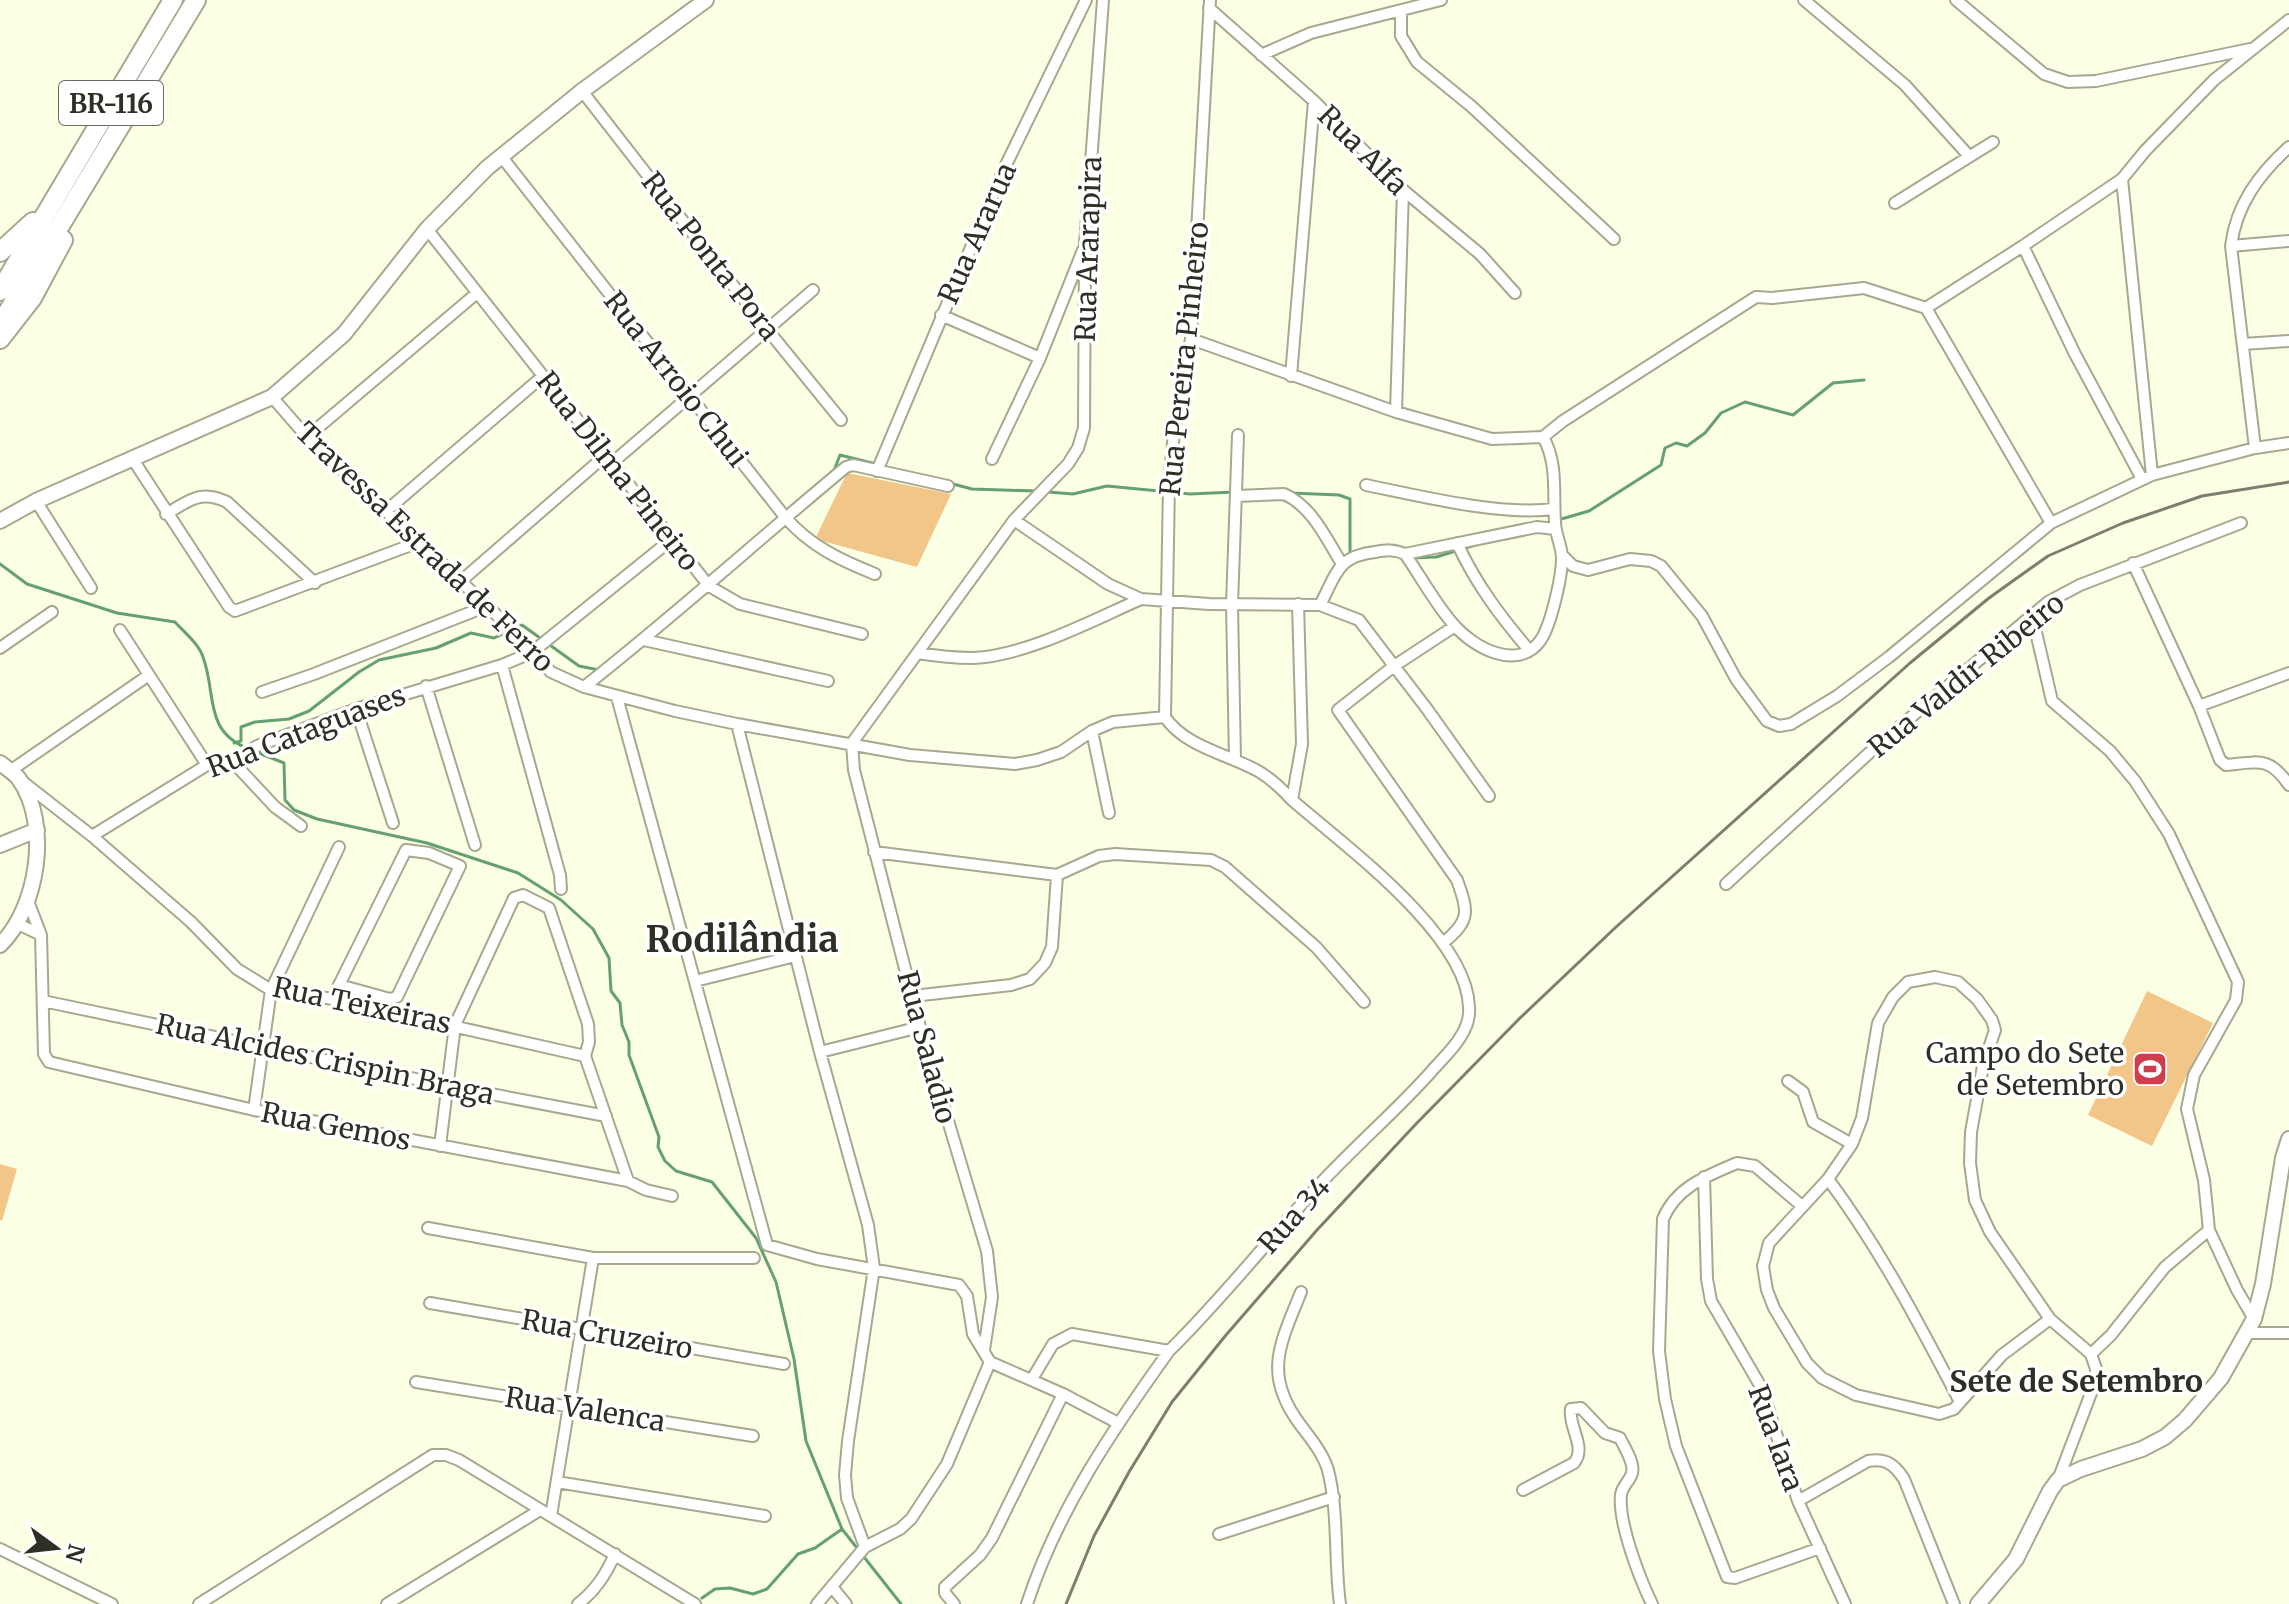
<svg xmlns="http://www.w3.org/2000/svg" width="2289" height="1604" font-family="Merriweather,serif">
	<rect width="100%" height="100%" fill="#fbffe3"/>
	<path fill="#f2c688" d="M847,473l104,21 -34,73 -102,-28z
		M2147,991l66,32 -61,123 -64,-31z
		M0,1164l17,5 -15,52 -2,-1z"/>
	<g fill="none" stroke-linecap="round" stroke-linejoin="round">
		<path stroke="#66a072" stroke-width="3" d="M833,473l7,-18 36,9
			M949,483l23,6 64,2
			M1048,492l25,2 34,-8 83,8 45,-2
			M1291,493l48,2 11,4v55
			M1558,520l31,-9 72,-46 4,-17 11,-5 11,3 18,-13 16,-20 24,-11 48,13 40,-32 31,-3
			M1412,558l24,-1 46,-14
			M0,564l27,20 90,29 58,9c9,10 24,22 28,35 14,38 0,74 46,92
			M234,743l7,-2v-14l14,-5 34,-3 20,-8 50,-39 20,-12 57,-12 35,-15 23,5 28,-13 57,41 20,4
			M256,752l28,11 1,37 9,10 23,9 110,24 91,30 43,27 32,29 16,29 2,33 9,12 2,22 7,17v13l30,82 -1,10 7,14 11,10 36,11 44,56 20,44 18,77 12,82 36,88 59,75
			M702,1598l13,-9 15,-1 23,6 14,-5 31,-35 17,-6 27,-19"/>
		<g stroke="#a5a98f" stroke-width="14">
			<path id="street" d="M1804,0l101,85 64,71
				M1956,0l88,74 24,8 28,-1 154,-32
				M1209,8l105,93 89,89 77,64 35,39
				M1401,12v24l16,26 54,44 143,133
				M1261,55l50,-22 130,-33
				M582,91l185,238 74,91
				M501,156l284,361c25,29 55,43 90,57
				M2122,179l30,296
				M1895,203l98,-61
				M427,229l282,357 31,18 122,30
				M2023,246l52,108 67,125
				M2231,246l58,-5
				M1926,308l97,-62 99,-67 23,-28 69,-71 75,-60
				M1926,308l125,215
				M941,315l99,43
				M1191,339l205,73 96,27 51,-2 20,-16 193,-124 16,1 92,-10 62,20
				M2243,344l46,-3
				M1291,376l23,-275
				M272,397l35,40 196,184 48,51 33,15 91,24 62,13 173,31 105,9 22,-4 24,-8 31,-21 21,-9 52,-5
				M1396,412l7,-222
				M307,437l170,-144
				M2255,448l-24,-202c5,-41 28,-72 58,-99
				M132,458l97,149 6,4 184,-69
				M992,459l48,-101 43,-108
				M612,463l201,-173
				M877,471l127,-302 82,-169
				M1366,485c53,11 135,31 188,24
				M1237,496l47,-2c28,12 43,46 58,70
				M36,501l55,87
				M386,511l157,-135
				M166,514c23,-13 34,-25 61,-12l88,81
				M1014,520l94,64 33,15 68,5 111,1 39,15 68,89 62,87
				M1457,543c19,41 43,73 72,107
				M1405,554l132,-27 18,2
				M1562,555l11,11 15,4 42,-11 21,2 10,5 41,50 34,63 25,34 6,8 12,5 12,-2 46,-28 52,-39 162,-134 101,-48 103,-27 34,-5
				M2133,563l66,143 21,54 6,5c33,-3 43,-9 63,20
				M461,581l145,-126
				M1320,605c16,-30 17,-49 55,-53 11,-2 19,-3 30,2 16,23 31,51 49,71 19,22 63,47 86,16 11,-15 22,-65 22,-83 0,-12 -7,-24 -7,-36 -2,-29 3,-59 -12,-85
				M2032,615l20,86 58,50 25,30 34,53 69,148 -2,18 -42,75 -7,34 17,71 5,50 28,60 17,29
				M120,630l87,135
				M644,640l184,41
				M0,648l52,-36
				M918,653c18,3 36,5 55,5 53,-2 120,-38 168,-59
				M502,665l58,210 1,14
				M426,686l49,159
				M584,687c90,-71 174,-147 262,-220l7,-2 95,21
				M262,692l52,-18 173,-68
				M617,697l150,548 50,14 142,26 8,11 6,38 17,28 73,32 55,29
				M2199,706l90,-33
				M356,709l37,114
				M1165,717l4,-233 5,-52 17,-93 19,-339
				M737,724l83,328 48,173 6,43 -26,173 -3,34 2,23 18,49
				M1092,731l17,82
				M852,743l162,-223 54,-56 10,-16 6,-20 1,-184 18,-244
				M852,743l2,27 66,257 67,224 5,46 -8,53
				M1235,760l-3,-155 6,-170
				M233,762l42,45 26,19
				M10,771l139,-96
				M23,782l69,54 99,86 46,47 34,21 62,9 252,57
				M1292,800l10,-56 -4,-140
				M92,836l115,-71 26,-3 24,-16 99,-37 146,-44 29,-12 141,-114
				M874,852l183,23
				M1057,875l42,-19 16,-2 96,6 14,7 91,80 48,55
				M1726,884l153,-140 169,-142 32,-17 161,-62
				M28,901l13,34 3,119 5,8 205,48 374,71 18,9 26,6
				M16,923l25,12
				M1444,942c27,-22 24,-31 13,-62l-119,-170 56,-44 61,-40
				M695,981l100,-25
				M913,996l98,-11 19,-6 15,-16 7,-16 5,-72
				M333,999l6,-14 67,-135 23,3 31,13 -63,131 -7,2 -51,-14
				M43,1001l406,85 157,30
				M820,1052l100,-25
				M1788,1081l15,11 10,30 39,22
				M254,1110l17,-120 68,-143
				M440,1146l15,-121 59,-127 9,-3 26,13 39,116 1,18 -4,14 43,125
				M1704,1177l3,102 4,22 50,86 37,114 47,103
				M1828,1179c52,70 92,146 132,223
				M1802,1206l-47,-40 -18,-3c-30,13 -61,24 -74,56l-4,132 6,48 11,47 51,131 8,1 85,-30
				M428,1228l165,30h161
				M1301,1292c-21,52 -38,82 -2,131 11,15 24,30 29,47 11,44 6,90 12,134
				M430,1303l354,61
				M2050,1319l-48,36 -48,54 -15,5 -83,-19 -34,-17 -15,-15 -33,-55 -7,-18 -4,-24 6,-23 59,-64 24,-35 10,-26 16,-95 15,-26 15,-15 27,-5 23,5 19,17 15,21 3,10 -12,36 -12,66 -1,31 5,37 15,32 60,87 41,35
				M2247,1333h42
				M1032,1379l21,-35 19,-10 97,17c54,-53 99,-111 150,-166 36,-39 76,-73 111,-112 10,-12 23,-23 31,-37 5,-8 9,-19 8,-29 -2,-72 -124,-161 -177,-207 -10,-11 -20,-21 -34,-29 -30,-17 -73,-24 -93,-54
				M416,1382l337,54
				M2058,1480l38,-100v-11l-5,-15 20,-19 54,-68 44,-37
				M557,1482l208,34
				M1523,1490l51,-27c13,-16 -6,-36 -3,-54l10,-1 24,25 15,5c4,9 15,25 12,35 -2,8 -10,13 -11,22 -3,28 19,84 31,109
				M1798,1501l70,-40c18,-3 26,3 36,18l50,125
				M551,1516l42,-258
				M1219,1534l115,-37
				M0,1549l112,55
				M832,1587l14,17
				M199,1604l234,-149h13l13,5 236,144
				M387,1604l153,-94
				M578,1604c18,-14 28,-30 37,-50
				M817,1604l48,-57 35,-18 11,-10 36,-55 43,-102
				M954,1604l-9,-11v-6l35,-32 12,-17 71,-144
				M1027,1604c30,-93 86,-175 142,-253"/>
		</g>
		<g stroke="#a5a98f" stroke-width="18">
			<path id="secondary" d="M0,521l36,-20 236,-104 72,-63 83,-105 60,-61 95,-77 124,-91
				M0,763c6,5 15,10 19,16 32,45 19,129 -19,166
				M0,845l37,-15
				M1978,1604l38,-45 34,-68 8,-11 23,-11 61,-20 23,-12 20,-17 36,-42 33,-59 9,-35 20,-126 6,-19"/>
		</g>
		<g stroke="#a5a98f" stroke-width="22">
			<path id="highway" d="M0,252l33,-30
				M0,291l173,-291
				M0,325l196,-325
				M0,339l32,-41 31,-58"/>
		</g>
		<use href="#street" stroke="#fff" stroke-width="10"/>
		<use href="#secondary" stroke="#fff" stroke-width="14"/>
		<use href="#highway" stroke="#fff" stroke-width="18"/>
		<path stroke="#7c7f6e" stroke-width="3" d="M1066,1604l28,-68 35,-64 43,-70 54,-67 91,-105 98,-105 105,-107 96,-91 294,-264 79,-65 59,-42 75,-33 79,-27 87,-14"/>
	</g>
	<defs>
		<g id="stadium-square" transform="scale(1.8)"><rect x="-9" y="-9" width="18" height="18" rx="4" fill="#cf3e4f" stroke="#fff"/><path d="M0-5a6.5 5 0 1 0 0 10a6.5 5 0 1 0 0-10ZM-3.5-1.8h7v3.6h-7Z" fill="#fff"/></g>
	</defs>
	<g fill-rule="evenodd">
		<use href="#stadium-square" x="2150" y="1069"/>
	</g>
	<g text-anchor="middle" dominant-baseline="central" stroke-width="7" stroke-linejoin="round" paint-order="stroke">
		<rect fill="#fff" stroke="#6d6d66" stroke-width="2" x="59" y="81" width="104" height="44" rx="6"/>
		<g font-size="26" font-weight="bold" fill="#2e2f25">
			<text x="111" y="103">BR-116</text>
		</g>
		<g font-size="28" fill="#2e2f25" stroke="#fff">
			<text transform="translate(1363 150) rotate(45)">Rua Alfa</text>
			<text transform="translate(977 233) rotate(-66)">Rua Ararua</text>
			<text transform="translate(1088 249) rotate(-88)">Rua Ararapira</text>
			<text transform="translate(711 256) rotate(52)">Rua Ponta Pora</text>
			<text transform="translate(1184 359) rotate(-84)">Rua Pereira Pinheiro</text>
			<text transform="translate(676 379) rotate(52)">Rua Arroio Chui</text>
			<text transform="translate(618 471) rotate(52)">Rua Dilma Pineiro</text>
			<text transform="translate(425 547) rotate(44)">Travessa Estrada de Ferro</text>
			<text transform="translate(1966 675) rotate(-39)">Rua Valdir Ribeiro</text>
			<text transform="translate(306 731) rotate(-21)">Rua Cataguases</text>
			<text transform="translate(362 1005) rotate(12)">Rua Teixeiras</text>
			<text transform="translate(927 1047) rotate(75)">Rua Saladio</text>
			<text transform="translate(325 1059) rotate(12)">Rua Alcides Crispin Braga</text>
			<text transform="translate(336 1126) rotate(11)">Rua Gemos</text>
			<text transform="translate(1294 1215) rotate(-48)">Rua 34</text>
			<text transform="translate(607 1334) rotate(10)">Rua Cruzeiro</text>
			<text transform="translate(585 1409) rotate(9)">Rua Valenca</text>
			<text transform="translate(1776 1438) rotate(70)">Rua Iara</text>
		</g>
		<g font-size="28" fill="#2e2f25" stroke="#fff" text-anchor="end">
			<text x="2124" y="1053">Campo do Sete<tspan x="2124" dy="32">de Setembro</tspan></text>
		</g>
		<g font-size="30" font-weight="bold" fill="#2e2f25" stroke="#fff">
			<text x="2076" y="1381">Sete de Setembro</text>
		</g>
		<g font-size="36" font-weight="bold" fill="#2e2f25" stroke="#fff">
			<text x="742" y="939">Rodilândia</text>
		</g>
	</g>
	<g transform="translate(56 1548) rotate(105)" stroke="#ffffff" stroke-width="6" paint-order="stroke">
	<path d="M0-6L14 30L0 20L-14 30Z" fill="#2e2f25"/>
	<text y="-12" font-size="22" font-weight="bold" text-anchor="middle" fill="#2e2f25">N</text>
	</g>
</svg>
